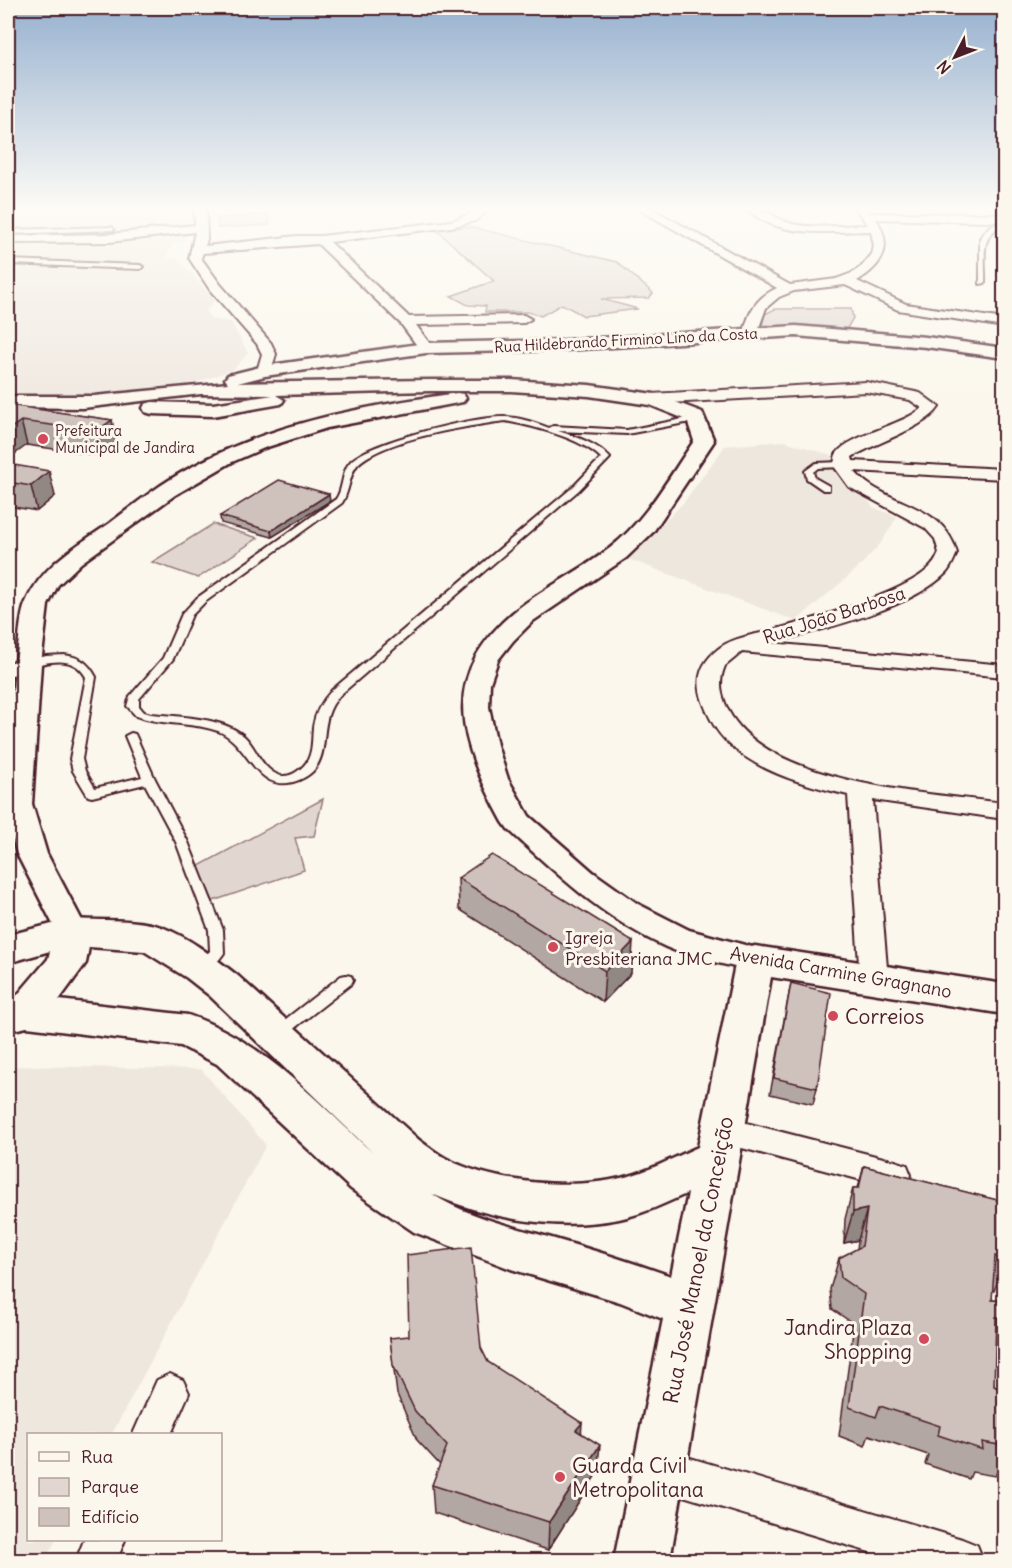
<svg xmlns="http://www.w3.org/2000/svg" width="1012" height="1568" font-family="Delius,sans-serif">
	<rect width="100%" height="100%" fill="#fbf7ec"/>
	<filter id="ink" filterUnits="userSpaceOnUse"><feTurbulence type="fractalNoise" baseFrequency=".0167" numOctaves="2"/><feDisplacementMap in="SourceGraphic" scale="12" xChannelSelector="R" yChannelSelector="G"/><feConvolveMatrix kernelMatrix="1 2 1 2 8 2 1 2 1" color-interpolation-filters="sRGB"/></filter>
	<g filter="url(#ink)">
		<path fill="#eee7de" d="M8,207h184v16l-4,2 -67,9 -113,1z
			M187,232l-4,10 -10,1 -7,15h11l38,42 -9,11 5,8 20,3 17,31 -14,16 -47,17 -25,3 -73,6 -76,-1 -5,-3v-147l118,-4z
			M784,441l50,15 39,51 24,10 -16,26 -23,25 -62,53 -168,-62 56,-57 41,-56z
			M8,1066l193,3 65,76 -154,289h-84v106h28l-11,20h-37z"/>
		<path fill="#e2d7d0" stroke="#967b7e" stroke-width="1.5" d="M269,215v10l-51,3 -1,-10z
			M471,227l146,35 36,31 -4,5 -48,1 37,10 -54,7 -22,-12 -21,12 -13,-4h-43l1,-6 -18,-1 -17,-9 43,-15 -59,-52z
			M775,309h76l2,9 -7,12 -84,-5 3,-11z
			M213,524l45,14 -60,40 -46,-16z
			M323,799l-9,37 -19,2 9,32 -91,31 -16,-34z"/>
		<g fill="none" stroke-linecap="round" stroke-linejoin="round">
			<g stroke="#4a1f2b" stroke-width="4">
				<path id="service" d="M1004,221v4c-26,10 -18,33 -19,58l-5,1v-46l9,-11z
					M112,227l2,3 -106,4v-4z
					M8,260l132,5 3,2 -3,2 -132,-5z
					M698,416l4,2 -1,2 -74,14 -69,-3c19,6 39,12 52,27l-31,32 -239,205c-24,26 -8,54 -27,76 -6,6 -13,9 -20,11 -38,10 -44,-39 -75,-51 -23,-8 -48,-6 -72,-12l-10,-3 -9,-10 3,-10 33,-38 19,-44 15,-16 139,-99c8,-11 5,-28 15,-38 21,-20 124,-45 154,-44 14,0 31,6 44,11l4,-2 74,4zM505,421c28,5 76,17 96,37l-28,29 -241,203c-10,11 -17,22 -19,37 -1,12 0,26 -7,36 -6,8 -18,16 -28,12 -17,-7 -21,-26 -33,-38 -21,-20 -66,-20 -94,-23l-7,-2 -5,-6v-7l34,-40 19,-44 13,-13 137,-99c8,-12 7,-30 16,-39 27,-25 110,-38 147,-43z
					M841,462l4,3 -1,2 -26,1 -5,4 2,6 14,8v4h-6l-16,-11 -2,-8 11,-8z
					M64,655c16,2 24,7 32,22l-14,82 3,12 10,17 47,-11 -17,-41 6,-3 4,1 20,45 33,63 35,88 1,23c-6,9 -17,21 -28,18l-2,-4 16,-16 -1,-21 -33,-88 -31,-58 -53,13 -4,-1 -15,-25 -3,-12 16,-82c-13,-23 -37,-15 -58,-10l-5,-3 1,-2 22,-6z
					M346,975l5,1 2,4 -2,4 -68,53 -5,2 -5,-2 -2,-4 2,-4 68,-53z"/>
			</g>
			<g stroke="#4a1f2b" stroke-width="4">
				<path id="minor" d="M194,207h12l1,32 -2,7 92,-10h24l130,-15c15,-4 26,-14 42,-14l-18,14 -24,6 -121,15 79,75 115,-2 7,4 -7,4 -108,2 17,23 -7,4 -5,-1 -20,-27 -83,-80 -115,9 -2,5 19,26 51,59 5,11 -5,17 -7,4 -7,-4 5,-17 -5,-10 -47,-54 -21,-32 6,-26 -85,10 -102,1v-7l102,-2 85,-9z
					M635,207h14l141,78 46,-6 16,-6 10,-7 10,-12 2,-8 -3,-15c-41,0 -94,9 -126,-24 22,0 28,12 48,17 23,5 51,1 75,1l-14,-18h12l5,6 133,1v6l-17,2 -111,-3c18,28 7,46 -19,62l49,23 98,15v8l-106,-17 -53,-25 -51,6 -15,6 -13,11 -10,28h-10l-2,-3c4,-21 13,-36 33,-45z
					M866,382l54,11 19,14c-12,20 -64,36 -87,50l1,4 151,8v10l-150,-8c31,36 89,30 103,82 -3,6 -6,15 -11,20 -35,36 -126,57 -175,70l233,22v12l-262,-25 -17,14c-7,16 -4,29 3,44 39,75 201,83 276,93v16l-131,-19 15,180 -4,7 -10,4 -10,-4 -4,-7 -12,-185c-48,-11 -115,-29 -138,-77 -13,-26 -18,-48 8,-69 15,-12 37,-14 55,-19 37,-10 136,-37 159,-65 3,-3 5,-8 7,-12l-4,-14 -10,-11 -76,-41 -16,-22c3,-5 1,-8 4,-12 13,-18 66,-28 85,-45l-12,-8 -44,-8 -215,12 -8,-5 8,-5z
					M28,658l8,1 3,5 -3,5 -28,7v-13z
					M723,1117l172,44 12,4 4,10 -4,10 -12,4 -172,-46 -11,-4 -5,-9 5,-9z
					M170,1374l13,6 6,13 -18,41h-38l24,-54z
					M660,1449l302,90 15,6 6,15h-87l-236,-71 -14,-6 -6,-14 6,-14z
					M84,1540h41l-8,20h-41z"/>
			</g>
			<g stroke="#4a1f2b" stroke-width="5">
				<path id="tertiary" d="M796,326l130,11 78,11v10l-78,-11 -130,-11 -231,14 -139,3 -161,23 -27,7 191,-3h82l78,5 65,9 48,18 12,29 -61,91 -27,26 -93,63 -20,20 -15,19 -8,23 -1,24 8,38 11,34 21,37 64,56 45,32 51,26 78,21 5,9 -5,9 -12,3c-29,-8 -62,-13 -89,-25 -62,-28 -109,-73 -158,-118l-5,-7c-43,-79 -67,-145 12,-211 30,-24 66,-40 95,-63 36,-28 59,-71 84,-107l-7,-21 -37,-15 -61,-9 -78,-5h-82l-153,4 8,5 -3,4 -68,12 -61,-2 -7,-2 -2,-4 2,-4 7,-2 61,2 60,-9 -72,-1 -118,14 -75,-1v-11h86l134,-13 -3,-4 3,-4 36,-9 162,-23 139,-3z
					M457,393l6,1 3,4 -3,4 -136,26 -63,20 -32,14 -57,33 -94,68 -23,22 -10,20 -7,59 -9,140 15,50 41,78 -5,8 -11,4 -11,-4 -44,-86 -5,-18 -4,1c0,-64 1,-127 10,-190 2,-14 2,-32 8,-45 17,-38 51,-56 84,-79 25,-19 50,-39 78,-54 82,-46 177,-63 269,-76z"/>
			</g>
			<g stroke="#4a1f2b" stroke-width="5">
				<path id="primary" d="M72,919c27,2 67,-1 92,9 26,10 52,31 74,48l181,164c10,7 19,15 30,20 45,23 123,30 172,18 27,-6 52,-20 77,-31l38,-187 5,-10 14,-4 249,38v30l-233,-37 -101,583h-56l49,-241 -43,-17 -109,-33 -97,-37 -63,-43 -134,-125 -36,-18 -154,-19 -19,4v-30l6,-2 34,-40 2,-8 -42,12v-28zM89,947l55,4 43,27 23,18 162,156c-56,-51 -111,-113 -184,-137l-129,-15 27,-37zM688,1193l-17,83c-40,-14 -81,-27 -123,-39 -38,-11 -82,-21 -116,-43 57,25 125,37 187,25 24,-5 47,-16 69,-26z"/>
			</g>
			<use href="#service" fill="#fbf7ec" fill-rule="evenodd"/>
			<use href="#minor" fill="#fbf7ec" fill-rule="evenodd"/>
			<use href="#tertiary" fill="#fbf7ec" fill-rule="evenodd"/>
			<use href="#primary" fill="#fbf7ec" fill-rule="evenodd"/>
		</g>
		<path fill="#b2a7a2" stroke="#4a1f2b" stroke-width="1.5" d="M8,405l104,15 4,24 -15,12 -74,-11z
			M8,464l47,32 -18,15 -29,-5z
			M330,501l-58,36 -51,-14 -1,-7z
			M458,878l173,95 -28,29 -144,-93z
			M791,983l26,105 -4,16 -43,-10z
			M864,1166l141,36v72h-4l-7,17 -2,-1v10l13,1v29l-9,19h-1l-1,37 11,6v65l-10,19 -23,-4 -3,7 -44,-15 3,-9 -59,-20 -4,11 -26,-10 15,-112 -22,-15 -2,-20 9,-31 18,-9 1,-9 -14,3 1,-24 8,-31h5z
			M390,1338l91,10 7,14 94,71 15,40 -49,77 -114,-37 -2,-28 8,-20 -23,-25 -20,-46z"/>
		<path fill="#918884" stroke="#4a1f2b" stroke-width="1.5" d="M112,420l4,24 -15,12 -5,-25z
			M21,421l6,24 -19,14v-29z
			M49,471l6,25 -18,15 -6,-25z
			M329,494l1,7 -58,36 -1,-6z
			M633,942l-2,31 -28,29 2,-31z
			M867,1209l-9,31 -14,3 9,-31z
			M582,1423l-2,29 -4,-22z
			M600,1445l-3,28 -49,77 1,-28z"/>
		<path fill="#cfc2bc" stroke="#4a1f2b" stroke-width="1.5" d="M8,405l104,15 -16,11 -75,-10 -13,9z
			M8,464l41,7 -18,15 -23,-4z
			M279,480l50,14 -58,37 -51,-15z
			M492,855l141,87 -28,29 -147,-93z
			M791,983l40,10 -14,95 -43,-10z
			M864,1166l141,36v57l-10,-3 -3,44 13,1v17l-9,-1 -2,69 11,6v54l-23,-4 1,8 -45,-15 2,-9 -60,-20 -4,11 -27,-10 15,-113 -23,-16 -2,-20 23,-12 5,-37 -14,3v-24h6z
			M471,1247l10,101 7,14 94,61 -6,7 24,15 -51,77 -117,-37 15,-39 -32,-35 -22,-46 -3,-27 19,-2 -2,-81z"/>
	</g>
	<linearGradient id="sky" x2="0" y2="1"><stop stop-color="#97b1cf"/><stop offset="0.49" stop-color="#fdfbf6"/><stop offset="1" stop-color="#fdfbf6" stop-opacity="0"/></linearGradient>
	<rect width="1012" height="426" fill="url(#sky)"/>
	<g fill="#d1495b" stroke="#fbf7ec" stroke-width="2">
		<circle cx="43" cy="439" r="6"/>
		<circle cx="553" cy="947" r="6"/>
		<circle cx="833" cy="1016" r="6"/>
		<circle cx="924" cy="1339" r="6"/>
		<circle cx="560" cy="1477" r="6"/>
	</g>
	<g text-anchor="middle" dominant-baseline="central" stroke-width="6" stroke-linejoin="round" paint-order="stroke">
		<g font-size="15" fill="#4a1f2b" stroke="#fbf7ec">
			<text transform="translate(626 340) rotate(-3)">Rua Hildebrando Firmino Lino da Costa</text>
		</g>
		<g font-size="15" fill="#4a1f2b" stroke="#fbf7ec" text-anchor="start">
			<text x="55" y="430">Prefeitura<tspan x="55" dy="17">Municipal de Jandira</tspan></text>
		</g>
		<g font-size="18" fill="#4a1f2b" stroke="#fbf7ec">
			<text transform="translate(834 615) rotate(-18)">Rua João Barbosa</text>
			<text transform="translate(841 972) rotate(10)">Avenida Carmine Gragnano</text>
		</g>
		<g font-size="18" fill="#4a1f2b" stroke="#fbf7ec" text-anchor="start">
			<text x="565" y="937">Igreja<tspan x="565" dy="21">Presbiteriana JMC</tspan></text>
		</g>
		<g font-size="21" fill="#4a1f2b" stroke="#fbf7ec" text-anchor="start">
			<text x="845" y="1016">Correios</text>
			<text x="912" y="1327" text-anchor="end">Jandira Plaza<tspan x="912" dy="24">Shopping</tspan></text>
			<text x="572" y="1465">Guarda Cívil<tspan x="572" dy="24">Metropolitana</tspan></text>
		</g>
		<g font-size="21" fill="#4a1f2b" stroke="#fbf7ec">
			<text transform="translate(698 1260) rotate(-79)">Rua José Manoel da Conceição</text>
		</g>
	</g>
	<rect width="1012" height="1568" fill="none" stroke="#fbf7ec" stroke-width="30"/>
	<rect x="15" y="15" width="982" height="1538" fill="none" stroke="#4a1f2b" stroke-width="2" filter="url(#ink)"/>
	<rect x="27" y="1433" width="195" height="108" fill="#fbf7ec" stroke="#b4a19f" stroke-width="1.5"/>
	<rect x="39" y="1452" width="30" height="9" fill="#fbf7ec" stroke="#b4a19f" stroke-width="1.5"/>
	<text x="81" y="1463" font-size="18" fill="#4a1f2b">Rua</text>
	<rect x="39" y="1478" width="30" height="18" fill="#e2d7d0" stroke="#b4a19f" stroke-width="1.5"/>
	<text x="81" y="1493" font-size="18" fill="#4a1f2b">Parque</text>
	<rect x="39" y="1508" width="30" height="18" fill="#cfc2bc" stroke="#b4a19f" stroke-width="1.5"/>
	<text x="81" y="1523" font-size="18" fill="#4a1f2b">Edifício</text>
	<g transform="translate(955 57) rotate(228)" stroke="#fbf7ec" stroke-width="4.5" paint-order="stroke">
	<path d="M0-4.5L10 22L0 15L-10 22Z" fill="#4a1f2b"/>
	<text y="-9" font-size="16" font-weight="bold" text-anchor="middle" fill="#4a1f2b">N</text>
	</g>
</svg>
